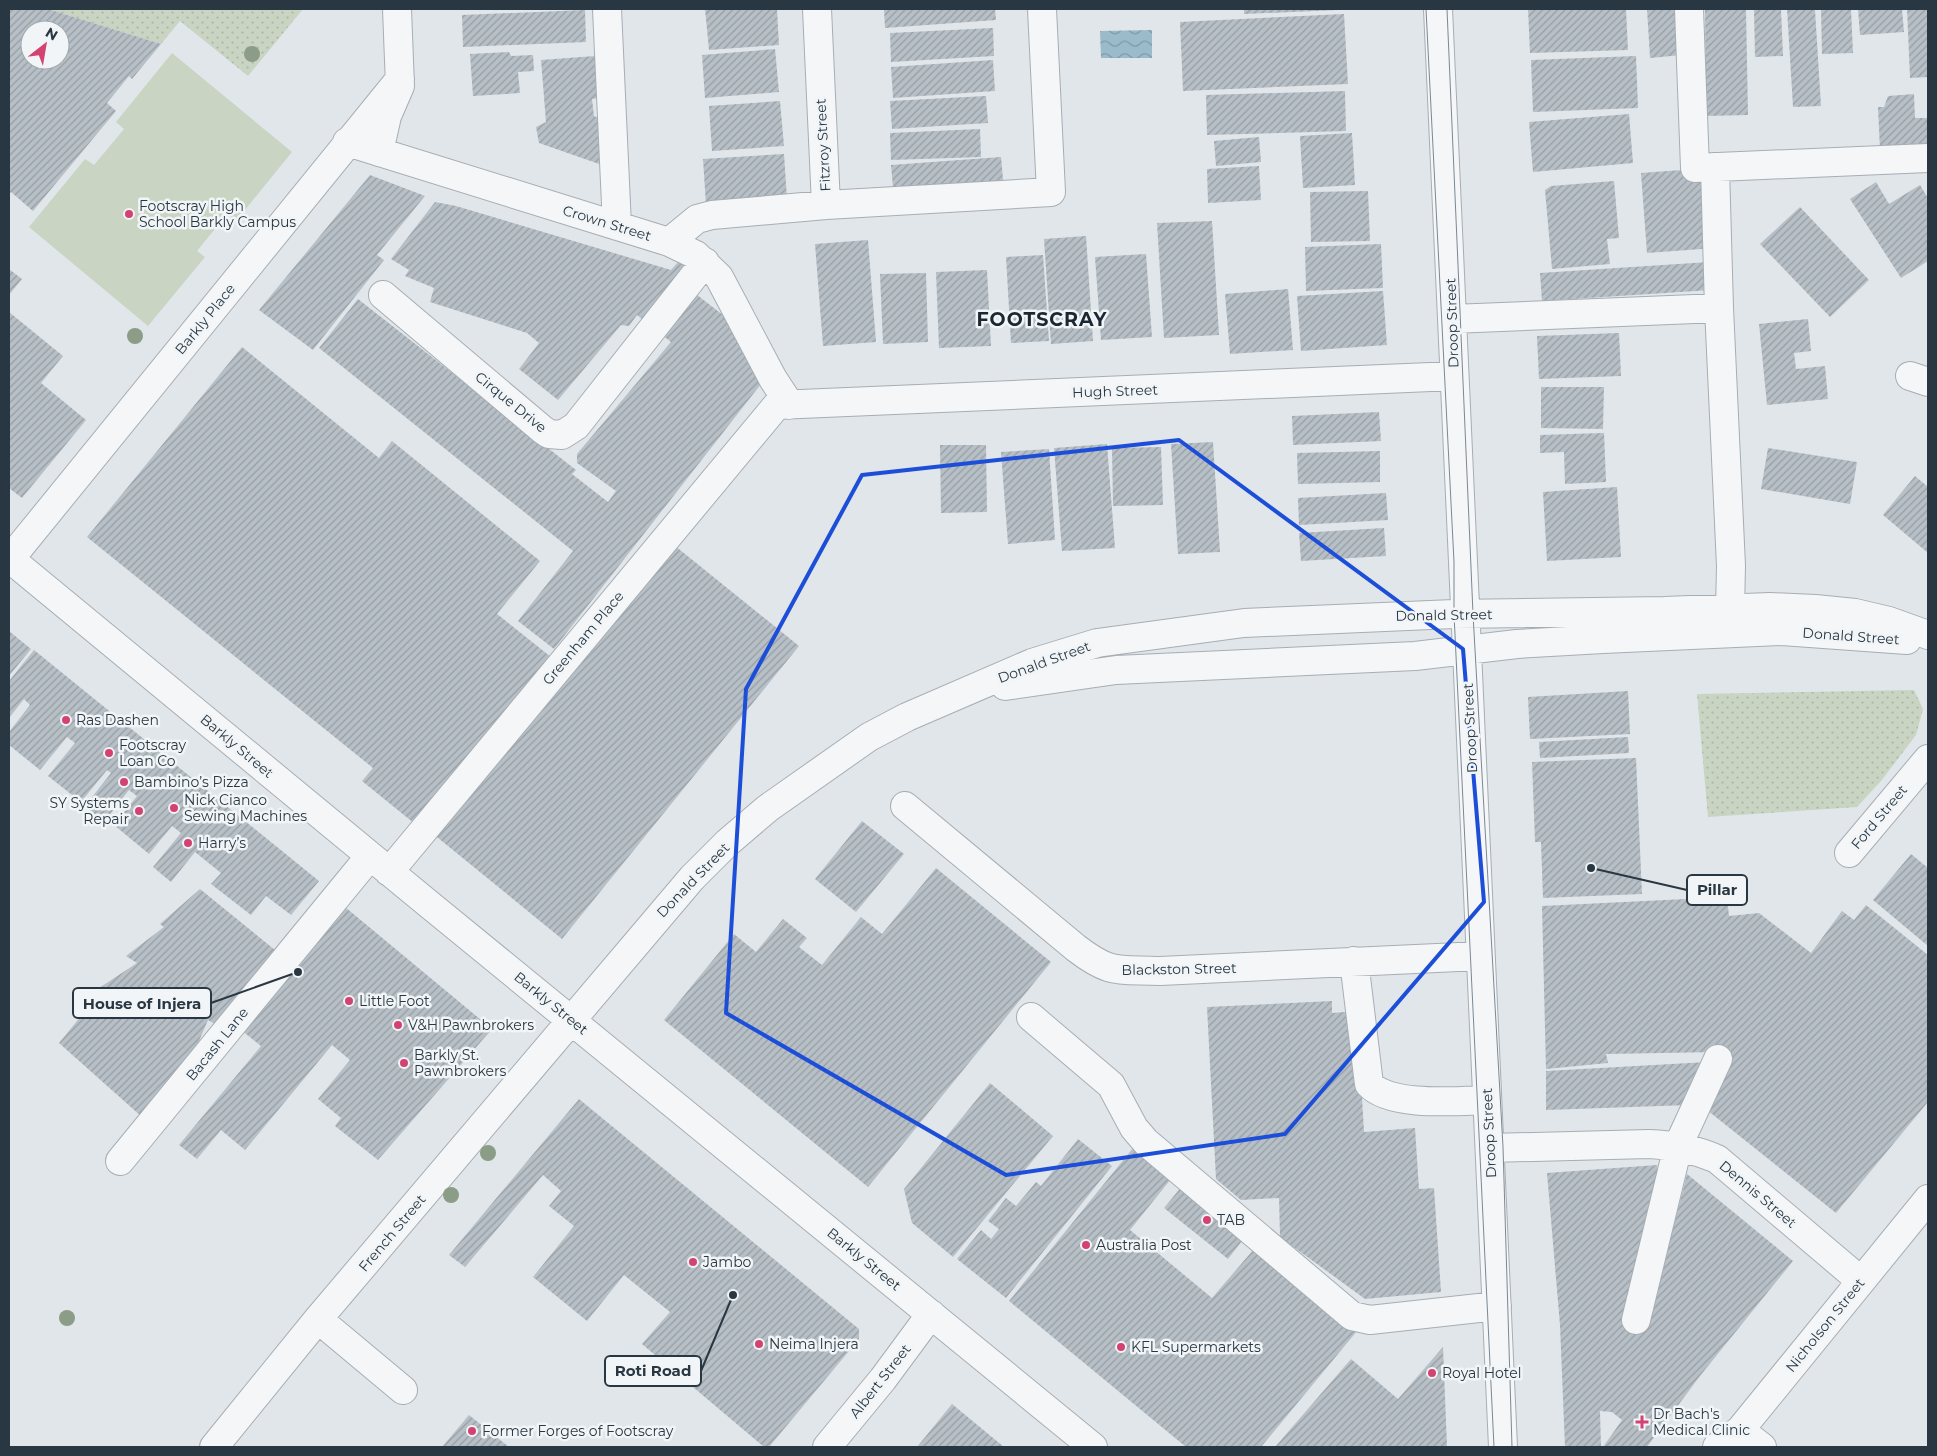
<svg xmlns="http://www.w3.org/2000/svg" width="1937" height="1456" font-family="Montserrat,sans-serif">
	<defs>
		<pattern id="grass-dots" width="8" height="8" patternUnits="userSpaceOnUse" patternTransform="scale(1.25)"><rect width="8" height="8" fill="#cad4c2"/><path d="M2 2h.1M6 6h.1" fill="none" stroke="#aeb7a8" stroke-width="1.8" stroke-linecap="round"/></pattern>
		<pattern id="water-waves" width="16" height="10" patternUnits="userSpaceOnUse" patternTransform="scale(1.25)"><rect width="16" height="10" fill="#9bbbcb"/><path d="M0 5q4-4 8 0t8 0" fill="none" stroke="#7e99a6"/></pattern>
		<pattern id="building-hatch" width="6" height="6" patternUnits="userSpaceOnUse" patternTransform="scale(1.25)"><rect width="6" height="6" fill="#b8c0c7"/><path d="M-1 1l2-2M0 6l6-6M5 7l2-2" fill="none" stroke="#969da3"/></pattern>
	</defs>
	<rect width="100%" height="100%" fill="#e1e6ea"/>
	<path fill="url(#grass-dots)" d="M48,9h255l-55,67 -68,-55 -19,23z
		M1914,690l9,19 -7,26 -35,46 -24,26 -149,10 -11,-123z"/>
	<path fill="#cad4c2" d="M172,53l120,99 -56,69 -9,-7 -30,37 8,6 -57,69 -119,-99 56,-68 9,6 30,-36 -8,-7z"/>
	<path fill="url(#water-waves)" d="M1152,30v28h-51l-1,-27z"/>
	<path fill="url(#building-hatch)" fill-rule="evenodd" d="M9,9h39l113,35 -29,35 -3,-3 -22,27 9,8 -83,100 -22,-19 -2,3zM30,30h30v30h-30z
		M705,9h72l2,36 -70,5z
		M884,9h111l1,11 -111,8z
		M1244,9h94v1l-94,4z
		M1528,9h98l2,41 -98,3z
		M1647,9h32l3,46 -32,3z
		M1705,9h41l2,106 -42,1z
		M1754,9h27l2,47 -28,1z
		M1787,9l28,1 6,96 -28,1z
		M1821,9h30l2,44 -31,1z
		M1858,9h44l2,23 -44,3z
		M1907,9h21v68l-18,1z
		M585,10l1,32 -123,5 -1,-32z
		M1344,14l4,70 -165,7 -3,-69z
		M993,28l1,28 -103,6 -1,-29z
		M775,49l4,43 -74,6 -3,-43z
		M509,52l2,4 22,-1 1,16 -16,1 2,21 -47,3 -3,-42z
		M595,56l4,42 -7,1 2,17 4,2 4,47 -63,-22 -3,-16 10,-5 -5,-62z
		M1636,56l2,52 -105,4 -2,-52z
		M993,60l2,31 -102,7 -2,-31z
		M1345,91l1,40 -139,4 -1,-40z
		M1914,94l1,24h13v29l-48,3 -2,-43h6l4,-11z
		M986,96l2,27 -96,6 -2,-28z
		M780,101l4,45 -72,5 -3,-45z
		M1629,114l4,49 -100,9 -4,-50z
		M980,129l1,28 -90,3 -1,-27z
		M1352,133l3,52 -52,3 -3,-52z
		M1259,137l2,25 -45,4 -2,-25z
		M784,154l3,45 -81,6 -3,-46z
		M1001,157l3,33 -110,9 -3,-34z
		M1259,166l2,34 -53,3 -1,-34z
		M1709,168l6,80 -68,5 -6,-80z
		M370,175l55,21 -48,59 7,5 -71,90 -54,-40z
		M1614,181l5,57 -12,1 3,25 -58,5 -7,-79 6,-4z
		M1876,182l13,22 31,-19 8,13v63l-27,17 -51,-79z
		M1368,191l2,50 -59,1 -1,-50z
		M435,202l21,4 215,64 8,-9 20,14 -7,16 40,31 29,62 -207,265 -36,-28 55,-70 -254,-203 39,-49 218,171 -4,4 36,28 8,-11 -39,-28v-9l94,-112 -34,-27 -8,11 -8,-1 -63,75 -39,-31 20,-26 -12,-10 -97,-31 4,-14 -29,-12 4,-6 -18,-11z
		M1800,207l69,73 -39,37 -70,-73z
		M1212,221l7,114 -55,3 -7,-115z
		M1086,236l7,105 -42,3 -7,-105z
		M868,240l8,102 -53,4 -8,-102z
		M1381,244l2,44 -77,3 -1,-44z
		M1146,254l6,83 -51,3 -6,-83z
		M1043,255l6,86 -38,2 -5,-86z
		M1709,262l2,28 -169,11 -2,-28z
		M9,269l13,10 -13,16z
		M987,270l4,76 -52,2 -3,-76z
		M926,273l2,69 -45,2 -3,-70z
		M1288,289l5,61 -63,4 -5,-60z
		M1383,291l4,54 -86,6 -4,-55z
		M9,312l54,44 -22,27 45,37 -64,78 -13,-10z
		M1808,319l3,32 -17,2 2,16 29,-3 3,33 -61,6 -8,-81z
		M1619,333l2,43 -82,3 -2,-43z
		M242,347l137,111 13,-17 148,120 -43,53 54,43 -136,167 -53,-43 11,-13 -286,-231z
		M1541,387h63l-1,42 -62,-1z
		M1379,412l2,29 -88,4 -1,-29z
		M1604,433l2,49 -41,2 -1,-32 -24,1v-18z
		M1213,442l7,110 -42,2 -7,-110z
		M1107,444l8,104 -53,3 -8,-103z
		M940,445h46l1,67 -46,1z
		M1161,447l2,58 -50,1 -1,-58z
		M1768,448l89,14 -7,42 -89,-15z
		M1049,449l6,91 -47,4 -7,-92z
		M1380,451v31l-82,2 -1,-31z
		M1915,476l13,11v66l-45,-38z
		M1617,487l4,70 -74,4 -4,-69z
		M1386,493l2,27 -89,5 -1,-27z
		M1384,528l2,28 -85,5 -2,-28z
		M669,541l130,105 -237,293 -130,-106z
		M9,631l22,18 -22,27z
		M34,650l285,231 -28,34 -25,-19 -15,19 -40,-31 10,-11 -26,-21 -24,30 -18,-15 28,-34 -9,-7 -23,28 -35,-29 23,-29 -8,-6 -25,32 -19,-16 26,-33 -4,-3 -26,32 -33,-26 27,-33 -8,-6 -27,33 -31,-25v-13l21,-27 -6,-6 -15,19v-37z
		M1628,691l2,43 -100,5 -2,-42z
		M1628,737l1,16 -89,5 -1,-16z
		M1636,758l6,136 -99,4 -2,-56h-6l-3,-80z
		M862,821l42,33 -48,58 -41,-33z
		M1911,854l17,14v78l-55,-46z
		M936,868l115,94 -183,225 -204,-167 70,-86 22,18 27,-33 24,19 -8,9 23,18 39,-48 21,17z
		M200,889l75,61 -12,28 -40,51 -15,-9 -22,51 -44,46 -83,-74 36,-44 -5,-5 47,-31 -11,-7 38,-29 -4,-3z
		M1727,897l2,19 30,-3 52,40 31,-42 12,9 12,-15 62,50v147l-92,111 -129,-103 12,-58 -113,2 2,9 -62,6 -4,-163z
		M339,902l153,127 -114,131 -43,-34 6,-8 -23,-19 32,-39 -18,-15 -87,105 -24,-20 -24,29 -18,-14 82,-99 -25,-20z
		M1332,1001v12l25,-2 7,121 51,-4 4,61 15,-1 7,104 -76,7 -85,-62 -1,-39 -38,2 -25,-21 -9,-172z
		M1708,1062l-19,43 -143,5v-39z
		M990,1083l63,53 -100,121 -41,-34 -8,-34z
		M579,1099l280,230v10l-90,108h-5l-122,-103 28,-32 -46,-37 -37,46 -54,-44 41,-51 -25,-20 12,-15 -18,-16 -78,92 -16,-12z
		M1078,1139l34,27 -106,132 -49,-39 24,-29 10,9 8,-10 -11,-8 18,-23 10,8 20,-24 5,4z
		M1133,1148l38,31 -41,51 82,68 42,-49 103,82 -96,116h-75l-177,-146z
		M1657,1165l3,39 -12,1 4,27 -9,98 21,-66 23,-90 106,87 -93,115 -53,71h-44l19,-27 -10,-8 -12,-1 1,36h-36l-5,-122 -13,-152z
		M1186,1181l63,51 -21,27 -64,-51z
		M1443,1347l4,100h-172l76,-88 47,40z
		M952,1404l52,43h-87z
		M469,1415l40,32h-67z"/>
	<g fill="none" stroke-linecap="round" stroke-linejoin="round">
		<g stroke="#a6aeb4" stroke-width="30">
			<path id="minor" d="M607,9l10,217
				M817,9l9,196
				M1438,9l65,1438
				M1689,9l6,159 233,-10
				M347,142l322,100 27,13 23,22 54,102 17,26
				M379,152l8,-36 13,-30 -3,-77
				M1715,167l4,141 12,258 -1,43
				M669,242l28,-23 15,-4 114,-10 225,-13 -9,-183
				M383,295l160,135 6,4 13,1 14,-9 129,-164
				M1452,319l267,-11
				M1910,376l18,6
				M9,558l416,343 668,546
				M10,559l390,-480
				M1005,686l111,-16 299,-14 102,-12 86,-5 179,-8 125,9
				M905,806l171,142c35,27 42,21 84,23l320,-15
				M1849,853l79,-94
				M389,872l388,-467 677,-29
				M1354,961l15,123c21,23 87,17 118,16
				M1031,1017l80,68 23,43 12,14 206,174 18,4 127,-14
				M1490,1148l159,-4c25,1 45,5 68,15l144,122
				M120,1161l250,-305
				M318,1319l85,71
				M1636,1320l42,-174 40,-87
				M1740,1430l22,17
				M214,1447l104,-128 374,-441 35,-35 41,-35 101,-71 38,-20 125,-54 65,-20 147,-20 210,-9 210,-3 106,-4 45,2 40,4 34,8 39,14
				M827,1447l56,-68 48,-65
				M1717,1447l23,-17 188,-231"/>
		</g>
		<use href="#minor" stroke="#f4f6f8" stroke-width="28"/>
		<path stroke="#7a8894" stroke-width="1" d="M1426,9l28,553v52l40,833
			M1447,9l26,605 30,533 9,300"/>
	</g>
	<g fill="#8b9c87">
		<circle cx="252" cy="54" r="8"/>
		<circle cx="135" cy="336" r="8"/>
		<circle cx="488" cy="1153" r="8"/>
		<circle cx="451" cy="1195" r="8"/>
		<circle cx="67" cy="1318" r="8"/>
	</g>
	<path fill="none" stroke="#1d4ed8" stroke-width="4" stroke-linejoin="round" d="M1179,440l284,209 21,253 -199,232 -279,41 -280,-162 20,-324 116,-214z"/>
	<g fill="#d24371" stroke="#f1f5f7" stroke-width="2">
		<circle cx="129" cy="214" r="5"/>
		<circle cx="66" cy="720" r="5"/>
		<circle cx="109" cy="753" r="5"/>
		<circle cx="124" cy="782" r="5"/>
		<circle cx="174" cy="808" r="5"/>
		<circle cx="139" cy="811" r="5"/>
		<circle cx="188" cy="843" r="5"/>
		<circle cx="349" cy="1001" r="5"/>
		<circle cx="398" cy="1025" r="5"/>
		<circle cx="404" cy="1063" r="5"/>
		<circle cx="1207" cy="1220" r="5"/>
		<circle cx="1086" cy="1245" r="5"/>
		<circle cx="693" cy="1262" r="5"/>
		<circle cx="759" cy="1344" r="5"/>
		<circle cx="1121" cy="1347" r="5"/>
		<circle cx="1432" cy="1373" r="5"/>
		<path d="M1639.5 1414.5h5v5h5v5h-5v5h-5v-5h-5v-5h5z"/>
		<circle cx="472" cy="1431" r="5"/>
	</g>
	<g text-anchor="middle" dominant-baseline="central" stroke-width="5" stroke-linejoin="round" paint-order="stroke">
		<g font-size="14" fill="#293742" stroke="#f1f5f7">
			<text transform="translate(823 145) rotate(-93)">Fitzroy Street</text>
			<text transform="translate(607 223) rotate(17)">Crown Street</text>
			<text transform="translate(205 319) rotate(-51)">Barkly Place</text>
			<text transform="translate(1452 323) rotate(-92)">Droop Street</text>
			<text transform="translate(1115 391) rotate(-2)">Hugh Street</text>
			<text transform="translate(511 402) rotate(39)">Cirque Drive</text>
			<text transform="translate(1444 615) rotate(-1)">Donald Street</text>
			<text transform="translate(1851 636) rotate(4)">Donald Street</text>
			<text transform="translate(583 638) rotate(-50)">Greenham Place</text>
			<text transform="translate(1044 662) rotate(-20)">Donald Street</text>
			<text transform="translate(1470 728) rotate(-93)">Droop Street</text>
			<text transform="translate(237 746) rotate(40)">Barkly Street</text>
			<text transform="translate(1879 817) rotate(-50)">Ford Street</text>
			<text transform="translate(693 880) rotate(-46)">Donald Street</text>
			<text transform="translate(1179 969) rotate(-1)">Blackston Street</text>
			<text transform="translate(551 1003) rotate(39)">Barkly Street</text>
			<text transform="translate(217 1044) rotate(-51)">Bacash Lane</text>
			<text transform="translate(1489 1133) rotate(-93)">Droop Street</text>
			<text transform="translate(1758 1194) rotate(40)">Dennis Street</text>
			<text transform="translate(392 1233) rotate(-50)">French Street</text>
			<text transform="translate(864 1259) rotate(39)">Barkly Street</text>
			<text transform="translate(1825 1325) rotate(-51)">Nicholson Street</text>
			<text transform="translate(880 1381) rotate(-52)">Albert Street</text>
		</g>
		<g font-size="14" fill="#293742" stroke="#f1f5f7" text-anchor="start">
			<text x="139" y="206">Footscray High<tspan x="139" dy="16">School Barkly Campus</tspan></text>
			<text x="76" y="720">Ras Dashen</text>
			<text x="119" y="745">Footscray<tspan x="119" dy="16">Loan Co</tspan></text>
			<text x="134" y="782">Bambino’s Pizza</text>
			<text x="184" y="800">Nick Cianco<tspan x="184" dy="16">Sewing Machines</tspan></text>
			<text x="129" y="803" text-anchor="end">SY Systems<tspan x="129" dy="16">Repair</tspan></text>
			<text x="198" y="843">Harry’s</text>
			<text x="359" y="1001">Little Foot</text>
			<text x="408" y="1025">V&amp;H Pawnbrokers</text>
			<text x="414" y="1055">Barkly St.<tspan x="414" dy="16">Pawnbrokers</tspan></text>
			<text x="1217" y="1220">TAB</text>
			<text x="1096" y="1245">Australia Post</text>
			<text x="703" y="1262">Jambo</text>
			<text x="769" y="1344">Neima Injera</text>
			<text x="1131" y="1347">KFL Supermarkets</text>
			<text x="1442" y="1373">Royal Hotel</text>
			<text x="1653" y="1414">Dr Bach's<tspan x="1653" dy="16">Medical Clinic</tspan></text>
			<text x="482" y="1431">Former Forges of Footscray</text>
		</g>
		<g font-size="19" font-weight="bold" letter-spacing="1" fill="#1b2733" stroke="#f1f5f7">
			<text x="1042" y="319">FOOTSCRAY</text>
		</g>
	</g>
	<path fill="none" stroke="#293742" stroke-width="2" d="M1591 868L1687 890M298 972L211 1003M733 1295L701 1371"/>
	<g fill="#293742" stroke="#f1f5f7" stroke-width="2">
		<circle cx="1591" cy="868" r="5"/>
		<circle cx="298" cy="972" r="5"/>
		<circle cx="733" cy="1295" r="5"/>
	</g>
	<g fill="#f1f5f7" stroke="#293742" stroke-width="2">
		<rect x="1687" y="875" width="60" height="30" rx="5"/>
		<rect x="73" y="988" width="138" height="30" rx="5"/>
		<rect x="605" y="1356" width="96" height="30" rx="5"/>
	</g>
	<g font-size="15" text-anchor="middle" font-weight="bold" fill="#293742">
		<text x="1717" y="895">Pillar</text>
		<text x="142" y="1009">House of Injera</text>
		<text x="653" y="1376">Roti Road</text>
	</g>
	<rect width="1937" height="1456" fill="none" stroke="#293742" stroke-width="20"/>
	<g transform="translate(45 45) rotate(31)"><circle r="24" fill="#f1f5f7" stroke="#a1a9af"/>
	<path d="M0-4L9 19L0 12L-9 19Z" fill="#d24371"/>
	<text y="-8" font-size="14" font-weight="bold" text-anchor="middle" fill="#293742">N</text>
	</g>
</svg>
